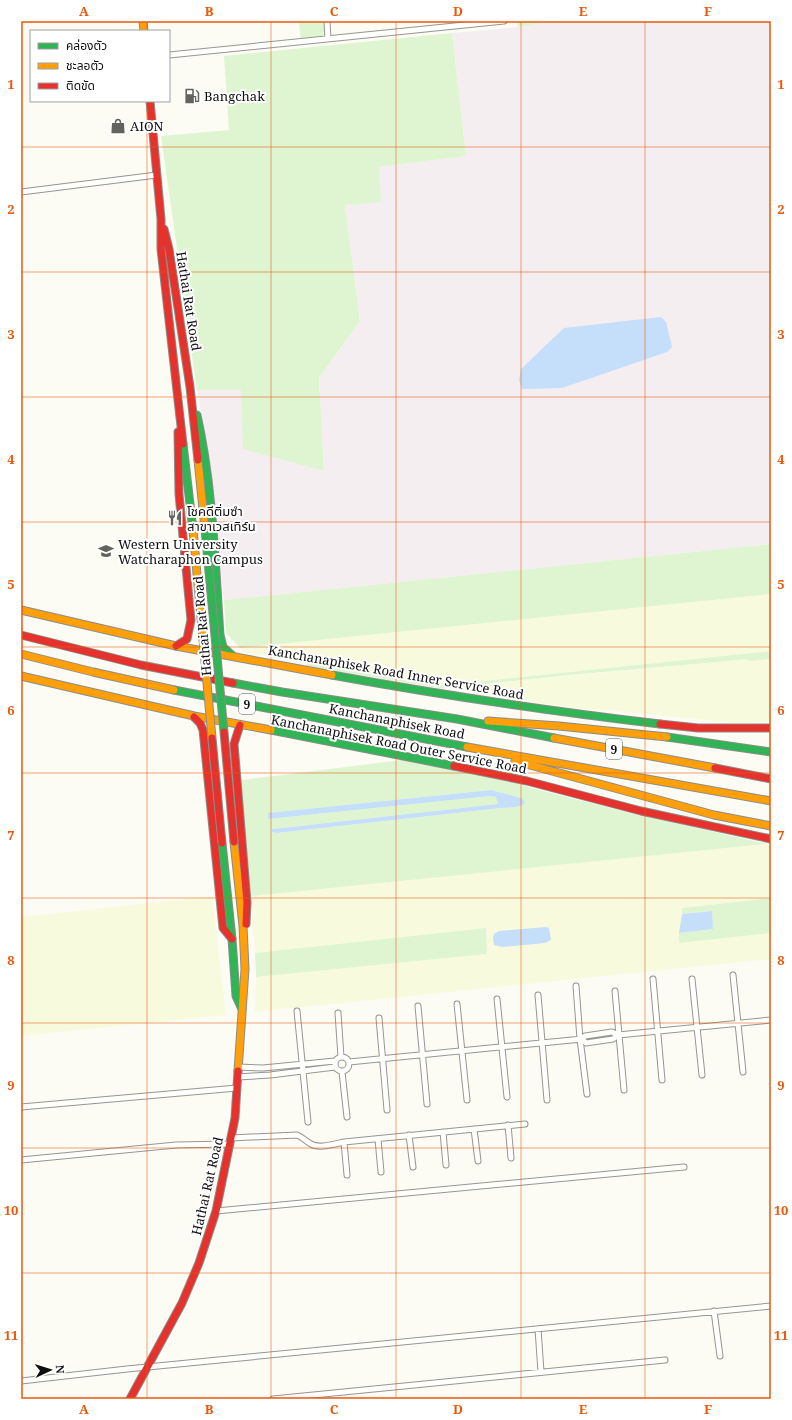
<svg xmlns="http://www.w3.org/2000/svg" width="792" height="1420" font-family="'Noto Serif','Noto Sans Thai',serif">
	<rect width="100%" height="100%" fill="#fcfcf4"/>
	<path fill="#f4eef0" d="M557,21h214v523l-547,56 -17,-157 -10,-53h44l83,80 -5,-92 41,-57 -15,-116 33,-38 88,-11 -14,-123 66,-6z"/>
	<path fill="#f8fade" d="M771,594v57l-326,34 -68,-11 -15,-7 -37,-7 -18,3 -59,-10 -8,-5z
		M746,659l5,2 20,-2v63l-37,1 -127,-13 -25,-1 -38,-5 -66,-12v-7l63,-7 47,-4z
		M767,844l4,1v53l-89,10 -3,35 92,-10v26l-516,53 1,-35 231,-23 -1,-26 -231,25 -4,-57z
		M212,896l14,119 -205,21v-119z"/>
	<path fill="#dff5d1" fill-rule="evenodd" d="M299,21h28l1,18 -27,3z
		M517,21h40l-39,6z
		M452,33l14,123 -87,11 2,35 -36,3 15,116 -41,57 5,93 -81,-22 -2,-59h-44l-36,-254 68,-6 -5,-74z
		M771,544v50l-531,54 -14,-15 -2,-33z
		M771,651v8l-20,2 -5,-2c-90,9 -179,15 -268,26v7l-33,-7 -1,4 -138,-23 1,-3 18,-3 22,2 15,5 15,7 68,11z
		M402,760l84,16 143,37 138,31 -516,52 -10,-116zM491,790l30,8 -2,9 -18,1 -224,25 -5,-1v-3l227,-25 -3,-7 -4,-1 -224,23 1,-6z
		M771,898v35l-92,10v-10l34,-4 -2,-18 -29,3v-6z
		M486,928l1,26 -231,23 -1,-24z"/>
	<path fill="#c5defa" d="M661,317l5,5 6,25 -5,5 -105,36 -40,1 -3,-9 2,-11 43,-41z
		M491,790l30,8 4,4c-5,7 -16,5 -24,6l-224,25 -5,-1v-3l226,-25 -2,-7 -5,-1 -223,23v-6z
		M712,911l1,18 -34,4 3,-19z
		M546,927l3,1 2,12 -6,3 -43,4 -8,-2 -1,-7 1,-4 5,-3z"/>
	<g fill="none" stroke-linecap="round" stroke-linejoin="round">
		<g stroke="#969692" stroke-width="7">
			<path id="street" d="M327,21l1,18
				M169,55l335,-34
				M21,192l136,-17
				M733,975l10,97
				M653,979l9,101
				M692,979l10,96
				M576,986l4,53 7,55
				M615,991l9,99
				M538,995l9,105
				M497,999l10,98
				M457,1004l10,96
				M418,1006l9,98
				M297,1011l11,111
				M338,1013l3,44
				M379,1018l8,92
				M582,1039l4,4 27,-4 5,-4
				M335 1064a7 7 0 1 1 14 0a7 7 0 1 1-14 0Z
				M349,1062l233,-23 3,-3 27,-4 6,3 153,-15
				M238,1067l25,1 72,-7
				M342,1072l5,45
				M238,1077l32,-2 65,-8
				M21,1107l216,-19
				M508,1125l3,33
				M474,1129l4,32
				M443,1132l3,33
				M409,1135l4,32
				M231,1138l66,-3c6,2 8,6 14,9 8,5 23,0 33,-2l181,-18
				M378,1139l3,33
				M344,1142l3,33
				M21,1160l155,-15 54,-1
				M216,1211l468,-44
				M714,1311l6,45
				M538,1329l3,43
				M21,1381l106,-12 644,-63
				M273,1399l392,-39"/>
		</g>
		<g stroke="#8c8c89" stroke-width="9">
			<path id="fast" d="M197,415c16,72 18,147 23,220l3,12 10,9
				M183,444l10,86
				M332,675c109,20 218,36 328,49
				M233,683l49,9 175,27 97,19
				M174,690l293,57
				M271,730l183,36
				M667,737l104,15
				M222,843l10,96 4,57 6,13"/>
		</g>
		<g stroke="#8c8c89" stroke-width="9">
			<path id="slow" d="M143,21l1,10
				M198,460l7,69
				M21,610l155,36 156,29
				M21,654l72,18 81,18
				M21,676l173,40 77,14
				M488,721l71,5 108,11
				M554,738l161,30
				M467,747l304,54
				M515,761l199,54 57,11
				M234,842l9,84 2,43 -7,102"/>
		</g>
		<g stroke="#8c8c89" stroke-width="9">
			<path id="jam" d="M150,101l11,118v30l22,195
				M164,229l5,20 21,138 8,73
				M21,635l120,30 92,18
				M176,646l11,-7 4,-19 -12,-126 -1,-62
				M194,717l6,6 3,7 20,198 9,11
				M660,724l38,4h73
				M240,725l-6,19 13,158 -1,22
				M454,766l73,15 114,30 130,28
				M715,768l56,11
				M130,1399l52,-96 17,-40 17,-52 19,-93 3,-47"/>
		</g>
		<use href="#street" stroke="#fffffd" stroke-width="5"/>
		<use href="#fast" stroke="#30b455" stroke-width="7"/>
		<use href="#slow" stroke="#ff9f0a" stroke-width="7"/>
		<use href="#jam" stroke="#e5322d" stroke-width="7"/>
		<g stroke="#8c8c89" stroke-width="9" stroke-linecap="butt">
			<path id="fast-bridge" d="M205,529l19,203"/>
		</g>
		<g stroke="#8c8c89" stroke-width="9" stroke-linecap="butt">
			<path id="slow-bridge" d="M193,530l19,208"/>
		</g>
		<g stroke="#8c8c89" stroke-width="9" stroke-linecap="butt">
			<path id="jam-bridge" d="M224,732l10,110
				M212,738l10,105"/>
		</g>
		<use href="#fast-bridge" stroke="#30b455" stroke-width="7"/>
		<use href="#slow-bridge" stroke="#ff9f0a" stroke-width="7"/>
		<use href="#jam-bridge" stroke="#e5322d" stroke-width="7"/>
	</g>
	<path fill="none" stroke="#e8590c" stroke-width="1" stroke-opacity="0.55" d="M147,21v10M271,21v1378M396,21v1378M521,21v1378M645,21v1378M147,101v1298M21,147h750M21,272h750M21,397h750M21,522h750M21,647h750M21,773h750M21,898h750M21,1023h750M21,1148h750M21,1273h750"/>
	<defs>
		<g id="fuel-bare" transform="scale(1.2)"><path d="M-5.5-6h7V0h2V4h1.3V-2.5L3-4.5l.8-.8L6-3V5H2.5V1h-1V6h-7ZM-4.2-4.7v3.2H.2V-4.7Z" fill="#62625f" stroke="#fff" stroke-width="2.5" paint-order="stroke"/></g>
		<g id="shop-bare" transform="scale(1.2)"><path d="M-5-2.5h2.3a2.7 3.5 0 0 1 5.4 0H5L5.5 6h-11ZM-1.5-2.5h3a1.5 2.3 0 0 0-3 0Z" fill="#62625f" stroke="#fff" stroke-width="2.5" paint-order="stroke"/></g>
		<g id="restaurant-bare" transform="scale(1.2)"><path d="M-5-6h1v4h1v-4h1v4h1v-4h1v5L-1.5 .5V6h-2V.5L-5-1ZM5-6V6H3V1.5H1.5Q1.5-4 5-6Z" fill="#62625f" stroke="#fff" stroke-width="2.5" paint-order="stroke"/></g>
		<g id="university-bare" transform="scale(1.2)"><path d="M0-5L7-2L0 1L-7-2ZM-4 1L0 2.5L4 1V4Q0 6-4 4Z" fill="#62625f" stroke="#fff" stroke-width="2.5" paint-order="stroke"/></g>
	</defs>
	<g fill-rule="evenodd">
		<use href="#fuel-bare" x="192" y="96"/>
		<use href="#shop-bare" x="118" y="126"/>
		<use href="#restaurant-bare" x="175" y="518"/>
		<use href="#university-bare" x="106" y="551"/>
	</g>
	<g text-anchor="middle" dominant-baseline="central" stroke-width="4" stroke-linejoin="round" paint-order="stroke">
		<g fill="#fff" stroke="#575757" stroke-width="1">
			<rect x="239" y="694" width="16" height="20" rx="3"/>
			<rect x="606" y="739" width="16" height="20" rx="3"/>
		</g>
		<g font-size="12" font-weight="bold" fill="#0f0f0f">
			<text x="247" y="704">9</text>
			<text x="614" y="749">9</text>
		</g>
		<g font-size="13" fill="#0f0f0f" stroke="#fff" text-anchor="start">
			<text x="204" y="96">Bangchak</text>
			<text x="130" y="126">AION</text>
			<text x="187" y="511">โชคดีติ่มซำ<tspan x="187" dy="15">สาขาเวสเทิร์น</tspan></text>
			<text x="118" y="544">Western University<tspan x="118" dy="15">Watcharaphon Campus</tspan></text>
		</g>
		<g font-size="13" fill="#0f0f0f" stroke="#fff">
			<text transform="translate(189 301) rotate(81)">Hathai Rat Road</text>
			<text transform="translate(202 626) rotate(-95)">Hathai Rat Road</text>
			<text transform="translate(396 672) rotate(10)">Kanchanaphisek Road Inner Service Road</text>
			<text transform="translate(397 721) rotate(11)">Kanchanaphisek Road</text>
			<text transform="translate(399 744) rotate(11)">Kanchanaphisek Road Outer Service Road</text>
			<text transform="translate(207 1186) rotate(-77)">Hathai Rat Road</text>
		</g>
	</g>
	<rect width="792" height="1420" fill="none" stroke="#ffffff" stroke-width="44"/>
	<rect x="30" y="30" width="140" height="72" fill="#ffffff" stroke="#9f9f9f"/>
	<rect x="38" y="43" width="20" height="6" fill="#30b455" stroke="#9f9f9f"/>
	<text x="66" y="50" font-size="12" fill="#0f0f0f">คล่องตัว</text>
	<rect x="38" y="63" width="20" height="6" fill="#ff9f0a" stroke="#9f9f9f"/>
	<text x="66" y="70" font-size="12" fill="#0f0f0f">ชะลอตัว</text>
	<rect x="38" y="83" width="20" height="6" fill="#e5322d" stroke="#9f9f9f"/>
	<text x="66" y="90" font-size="12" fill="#0f0f0f">ติดขัด</text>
	<g transform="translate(50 1370) rotate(86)" stroke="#ffffff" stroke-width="3" paint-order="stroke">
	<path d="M0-3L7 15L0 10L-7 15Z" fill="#0f0f0f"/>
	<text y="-6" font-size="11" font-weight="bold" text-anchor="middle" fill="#0f0f0f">N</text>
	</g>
	<rect x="22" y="22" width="748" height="1376" fill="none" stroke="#e8590c" stroke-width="1.5"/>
	<g font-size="13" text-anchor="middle" font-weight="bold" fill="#e8590c">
		<text x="84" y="16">A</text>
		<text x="209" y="16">B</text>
		<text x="334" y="16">C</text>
		<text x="458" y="16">D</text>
		<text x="583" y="16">E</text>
		<text x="708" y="16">F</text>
		<text x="11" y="89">1</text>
		<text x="781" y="89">1</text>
		<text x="11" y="214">2</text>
		<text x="781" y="214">2</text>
		<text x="11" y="339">3</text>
		<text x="781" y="339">3</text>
		<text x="11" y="464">4</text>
		<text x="781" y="464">4</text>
		<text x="11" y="589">5</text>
		<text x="781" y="589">5</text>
		<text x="11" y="715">6</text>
		<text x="781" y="715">6</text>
		<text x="11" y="840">7</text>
		<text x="781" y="840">7</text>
		<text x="11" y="965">8</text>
		<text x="781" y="965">8</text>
		<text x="11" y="1090">9</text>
		<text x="781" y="1090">9</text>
		<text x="11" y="1215">10</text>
		<text x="781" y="1215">10</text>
		<text x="11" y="1340">11</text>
		<text x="781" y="1340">11</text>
		<text x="84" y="1414">A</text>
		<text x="209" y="1414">B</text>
		<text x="334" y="1414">C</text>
		<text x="458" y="1414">D</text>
		<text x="583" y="1414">E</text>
		<text x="708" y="1414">F</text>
	</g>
</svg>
